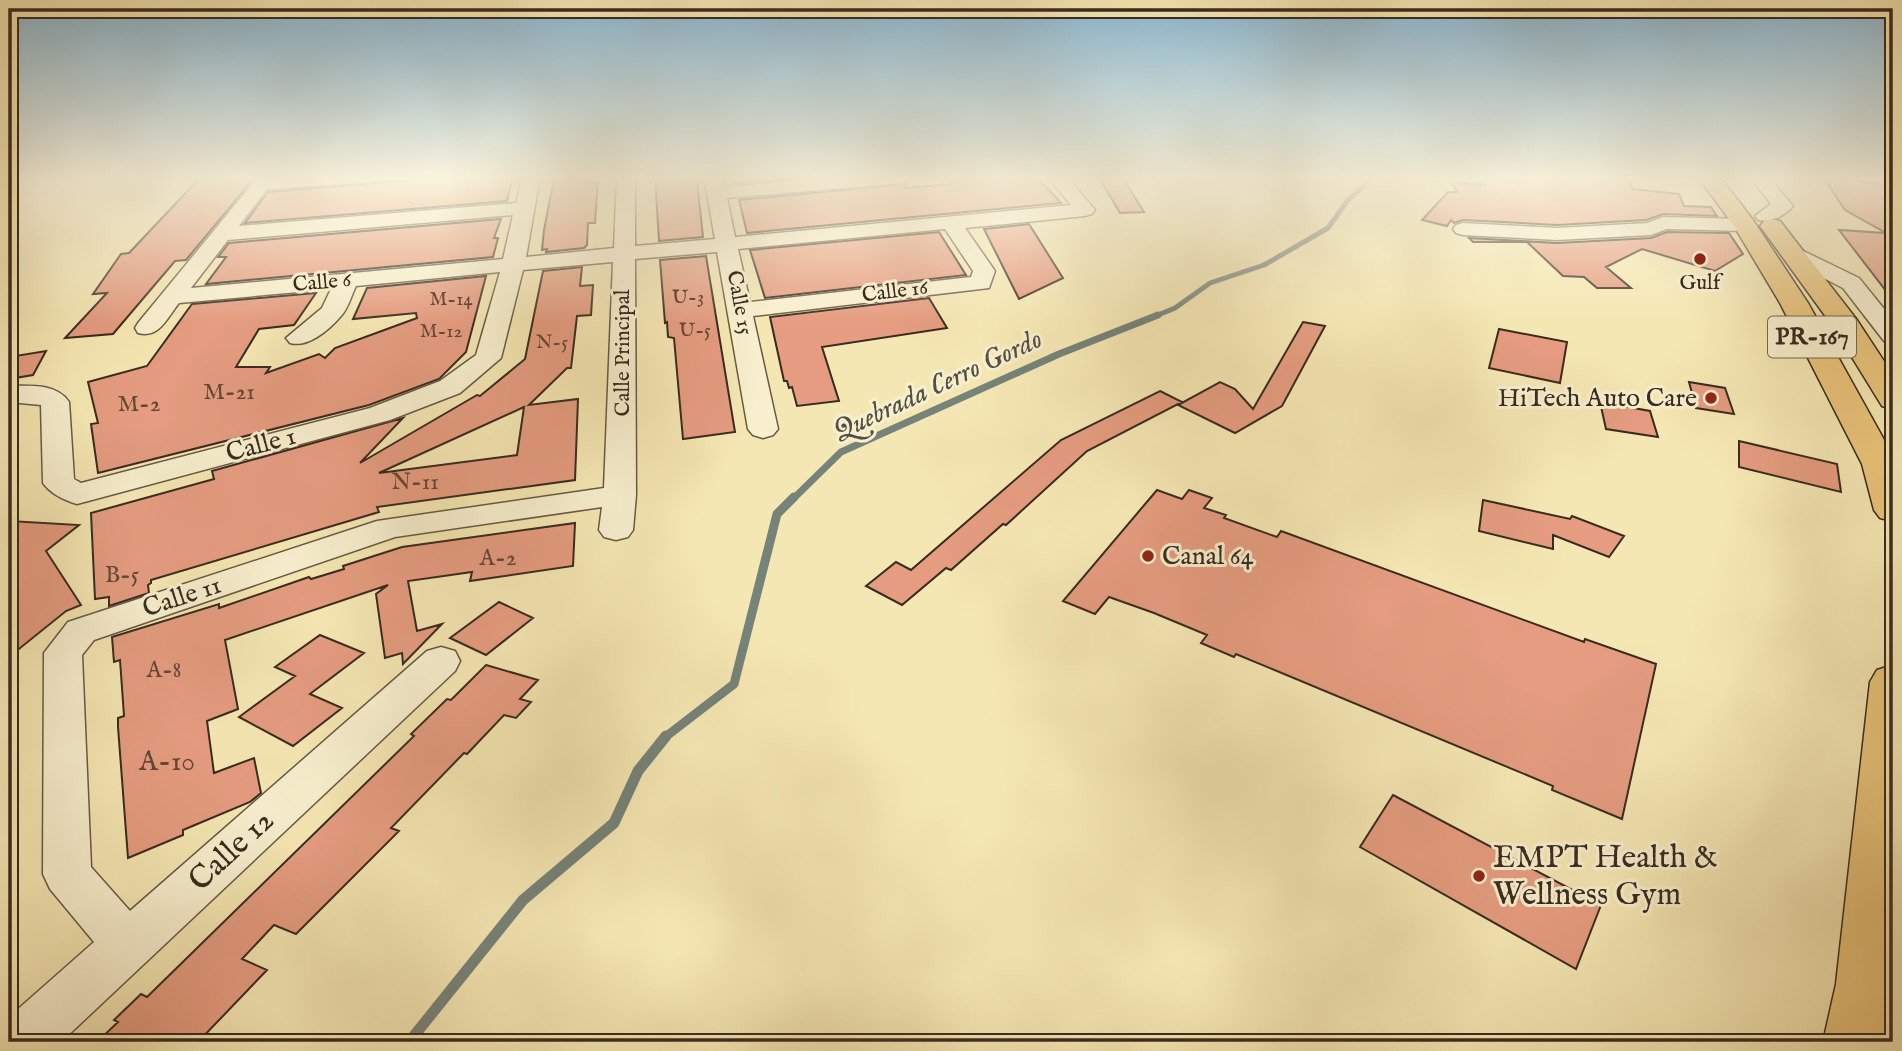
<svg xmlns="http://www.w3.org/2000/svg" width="1902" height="1051" font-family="'IM FELL English',serif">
	<rect width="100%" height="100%" fill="#f5e7b3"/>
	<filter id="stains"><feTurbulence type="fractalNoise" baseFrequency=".00286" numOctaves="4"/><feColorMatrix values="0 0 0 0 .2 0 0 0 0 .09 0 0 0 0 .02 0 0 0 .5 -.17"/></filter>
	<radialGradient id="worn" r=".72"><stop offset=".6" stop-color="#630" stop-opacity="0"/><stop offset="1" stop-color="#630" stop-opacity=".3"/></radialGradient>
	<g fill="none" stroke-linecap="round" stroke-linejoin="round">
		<path stroke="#758379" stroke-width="5" d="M1153,317l22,-9 35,-25 54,-18 64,-37 20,-28 26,-23"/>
		<path stroke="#758379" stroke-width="7" d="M793,499l48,-47 218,-98 99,-39"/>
		<path stroke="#758379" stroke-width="9" d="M664,738l70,-54 43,-170 17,-17"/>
		<path stroke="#758379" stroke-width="11" d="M409,1042l114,-142 91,-77 24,-52 28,-35"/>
	</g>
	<path fill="#e59c80" stroke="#382b20" stroke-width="2" fill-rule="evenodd" d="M217,177h38l-69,83 -11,1 -62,73 -48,4 42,-45 -14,1 28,-40 8,-1 67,-71z
		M447,177h66l-6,24 -262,22 23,-31z
		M558,177h34l-1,6 7,-1 -3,41h-7l-1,22 -3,3 -38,4 1,-3 -5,1 2,-20 10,-51z
		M655,177h39v4h3l6,56 -44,4z
		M736,177h80l-81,6 -2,-5z
		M949,177h88l24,26 -314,30 -8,-33 167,-16v4l44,-4z
		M1099,177h23l22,35 -24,1z
		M1516,177h111l6,12 46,5 5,12 27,1 6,9 -54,-2 -17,6 -89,5 -94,-5 -9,3 -3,-3 -4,6 -25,-6 26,-28h9l-5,-9 33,2 -4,-6 36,1z
		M1823,177l62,7 8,9v107l-54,-70 47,3 -41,-23z
		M501,219l-7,19h4l-5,19 -287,27 20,-27h-8l11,-14z
		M1029,224l34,54 -44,21 -35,-70z
		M939,232l27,43 -201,23 -15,-48z
		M1667,232l62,1 14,21 -28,17 -73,-22 -36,18 25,21h-34l-13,-11 -21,-1 -36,-34h-54l-4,-4 88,5 94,-5z
		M706,256l29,176 -52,7 -9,-101 -6,-1 -1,-15 -2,1 -5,-63z
		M582,267l-2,19 13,-1 -2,30 -14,1 -6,52h-4l-38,37 49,-6 -3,81 -198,27 2,5 -228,68v3l-3,2 1,8 -40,13v-9l-14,2 -4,-86 123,-34 -2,-8 191,-53 -43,45 117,-68 3,1 45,-37 18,-88zM524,407l-7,48 -138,18z
		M486,276l-20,76 -27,27 -70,26 -271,68 -7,-49 7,-1 -10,-41 59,-16 45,-62 124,-11 -22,32 -35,4 -23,38h34l-4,6 53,-19 6,4 10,-10 82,-30 -1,-5 -63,6 14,-31z
		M929,298l18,30 -125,19 17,54 -42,5 -5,-19 -3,1 -2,-7h-3l-14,-64z
		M1303,322l22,4 -43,80 -47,27 -57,-28 42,-23 15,7 18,20z
		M1499,329l68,13 -7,41 -71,-15z
		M46,351l-13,24 -24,4v-22z
		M1689,382l36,6 9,26 -38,-6z
		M1160,391l22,11 -95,49 -81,74 -3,-1 -52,46 -5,-2 -44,37 -36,-19 30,-24 15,8 150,-130z
		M1600,402l50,9 8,26 -52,-8z
		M1739,441l98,23 4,28 -102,-25z
		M1157,490l25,9 7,-9 23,8 -8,10 22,7 -2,3 53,19 4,-6 303,111 1,-3 71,25 -34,155 -70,-29 1,-4 -317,-132 -2,3 -33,-14 6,-8 -53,-22 -45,-16 -14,17 -32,-13z
		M1483,500l87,19 2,-3 52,20 -15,21 -56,-22v14l-74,-18z
		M9,521l70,4 -33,26 35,54 -15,6 -57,46z
		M575,523l-2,43 -103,15 2,-9 -64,9 9,50 25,-7 -39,40 -1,-11 -17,5 -9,-64 12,-9 -163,55 13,69 -31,12 7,52 40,-15 7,35 -11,9 -67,28v5l-55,23 -10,-131v-9l6,-2 -4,-56 -6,2 -2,-25 107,-33v4l90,-31 2,2 33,-10 -1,-3 59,-19z
		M499,602l34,16 -47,37 -36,-17z
		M320,635l44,18 -54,41 32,14 -49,38 -54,-29 56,-41 -20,-9z
		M486,665l52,15 -18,19 11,3 -15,16 -12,-3 -37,39 -3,-1 -73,75 8,3 -103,103 -22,-9 -32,34 25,11 -69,72h-101l21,-20 -4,-2 27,-26 6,3 267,-261 -3,-2 36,-35 4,1z
		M1393,795l208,110 -25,64 -216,-122z"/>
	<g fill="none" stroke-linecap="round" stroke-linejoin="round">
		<g stroke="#675a45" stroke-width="3">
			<path id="minor" d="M258,177h108l-9,6 -90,6 -28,37 277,-23 6,-26h18l-14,80 88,-9 3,-71h18v69l80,-7 -11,-62h18l2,10 118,-10h70l-9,6 -176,15 8,39 336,-32 -23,-28h19l28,33 -3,4 -7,2 -120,12 30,43 -6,17 -236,28 25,113 -5,6 -10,3 -10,-3 -5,-6 -31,-177 -82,7 1,236 -3,35 -5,7 -12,3 -12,-3 -5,-7 3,-23 -207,30 -301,103 -12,15 9,212 39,44 297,-260 14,-4 14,4 5,10 -5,10 -394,371h-52v-25l85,-75 -44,-53 -7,-15 1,-221 24,-31 309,-101 227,-33 9,-226 -90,8 -22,88 -41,35 -70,27 -313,84c-13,-4 -26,-10 -34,-21l-2,-78 -32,-3v-16c21,0 47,-3 60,16l5,77 7,4 289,-75 70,-27 36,-26 24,-83 -144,14c-5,10 -8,23 -15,30 -12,14 -33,32 -51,27l-4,-5 36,-30 9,-19 -152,14c-12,15 -20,36 -41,30l-3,-5 3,-5zM513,215l-10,44 -312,29 37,-48zM945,229l28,42 -2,6 -221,25 -12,-53z
				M1750,177h19l24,29c-8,10 -23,17 -35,14l-3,-4 16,-12z
				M1663,217l82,2 7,2 3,4 -3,4 -7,2 -78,-2 -16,6 -94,5 -94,-5 -7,-2 -3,-4 3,-4 7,-2 94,5 90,-5z
				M1793,246l66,32 34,42v24l-9,-3 -41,-53 -58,-30 -3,-5 3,-5z"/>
		</g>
		<g stroke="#382b20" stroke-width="3">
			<path id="major" d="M1698,177h22l33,43 55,83 85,153v65l-13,-3 -6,-8 -12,-46 -82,-161 -46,-77z
				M1772,219l8,2 77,99 36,55v34l-11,-3 -48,-78 -74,-102 4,-5z
				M1893,665v338l-6,39h-64l13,-58 34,-302 7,-12z"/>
		</g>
		<use href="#minor" fill="#f8efce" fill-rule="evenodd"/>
		<use href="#major" fill="#eac47a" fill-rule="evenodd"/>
	</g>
	<linearGradient id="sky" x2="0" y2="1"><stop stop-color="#8ab8d3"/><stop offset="0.55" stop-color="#faf4dd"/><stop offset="1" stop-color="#faf4dd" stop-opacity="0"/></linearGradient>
	<rect width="1902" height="324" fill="url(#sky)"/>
	<g fill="#8f2418" stroke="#f8efce" stroke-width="2.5">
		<circle cx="1700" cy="259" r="7"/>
		<circle cx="1711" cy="398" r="7"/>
		<circle cx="1148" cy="556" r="7"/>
		<circle cx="1479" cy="876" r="7"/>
	</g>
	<g text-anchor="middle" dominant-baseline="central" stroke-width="6" stroke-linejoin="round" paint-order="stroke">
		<g font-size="19" fill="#634738">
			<text x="688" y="298">U-3</text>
			<text x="451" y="300">M-14</text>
			<text x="695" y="331">U-5</text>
			<text x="441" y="332">M-12</text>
			<text x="552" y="343">N-5</text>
		</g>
		<g font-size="21" fill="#382b20" stroke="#f8efce">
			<text transform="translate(322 283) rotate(-5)">Calle 6</text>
			<text transform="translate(895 292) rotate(-7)">Calle 16</text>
			<text transform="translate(739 303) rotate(79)">Calle 15</text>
			<text transform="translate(623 353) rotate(-90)">Calle Principal</text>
		</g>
		<g font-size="21" fill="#382b20" stroke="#f8efce">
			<text x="1700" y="283">Gulf</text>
		</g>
		<g font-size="23" fill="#634738">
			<text x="229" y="392">M-21</text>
			<text x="139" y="404">M-2</text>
			<text x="415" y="482">N-11</text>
			<text x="498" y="558">A-2</text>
			<text x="122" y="575">B-5</text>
			<text x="164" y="670">A-8</text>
		</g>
		<rect fill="#f8efce" stroke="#726654" stroke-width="2" x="1768" y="316.5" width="88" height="41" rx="5"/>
		<g font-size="24" font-weight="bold" fill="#382b20">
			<text x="1812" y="337">PR-167</text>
		</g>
		<g font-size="26" fill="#382b20" stroke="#f8efce" text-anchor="end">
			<text x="1697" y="398">HiTech Auto Care</text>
			<text x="1162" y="556" text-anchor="start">Canal 64</text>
		</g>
		<g font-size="26" fill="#382b20" stroke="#f8efce">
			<text transform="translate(261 445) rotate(-15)">Calle 1</text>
			<text transform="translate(182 597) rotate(-18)">Calle 11</text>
		</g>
		<g font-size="28" font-style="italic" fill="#525045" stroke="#f8efce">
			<text transform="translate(938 386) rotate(-25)">Quebrada Cerro Gordo</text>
		</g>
		<g font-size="28" fill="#634738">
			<text x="167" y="762">A-10</text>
		</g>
		<g font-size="32" fill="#382b20" stroke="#f8efce">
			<text transform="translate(232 851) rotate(-43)">Calle 12</text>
		</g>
		<g font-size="32" fill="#382b20" stroke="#f8efce" text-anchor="start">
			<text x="1493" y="858">EMPT Health &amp;<tspan x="1493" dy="37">Wellness Gym</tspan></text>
		</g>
	</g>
	<rect width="1902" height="1051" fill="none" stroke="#f5e7b3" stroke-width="35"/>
	<rect x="10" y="10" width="1881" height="1030" fill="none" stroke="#382b20" stroke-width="3.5"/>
	<rect x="18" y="18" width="1867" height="1016" fill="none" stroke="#382b20" stroke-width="2"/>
	<rect width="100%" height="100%" filter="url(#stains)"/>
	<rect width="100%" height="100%" fill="url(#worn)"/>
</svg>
